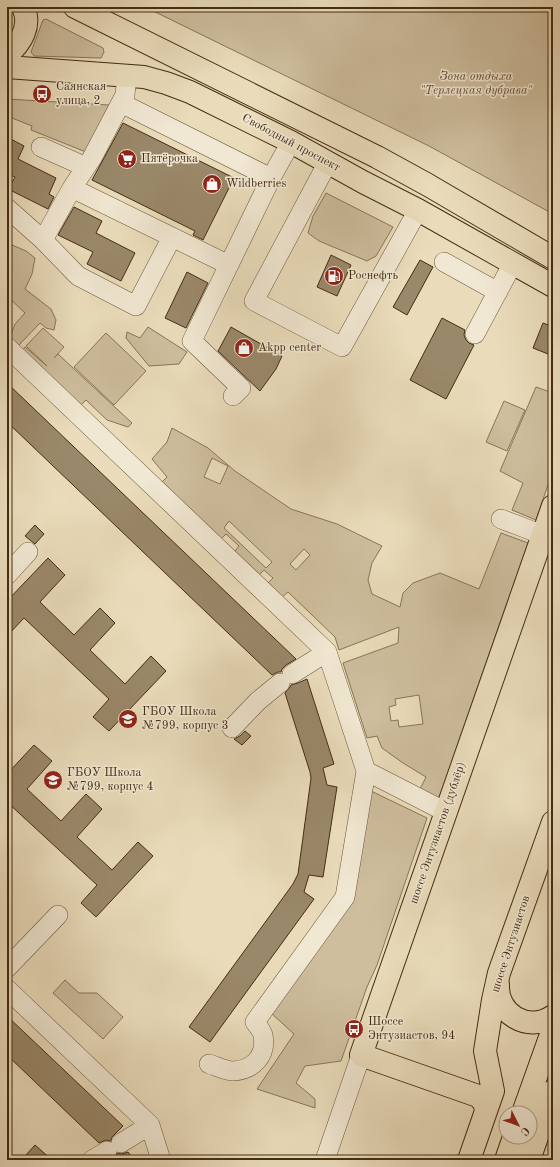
<svg xmlns="http://www.w3.org/2000/svg" width="560" height="1167" font-family="'Old Standard TT',serif">
	<rect width="100%" height="100%" fill="#eadcbb"/>
	<filter id="stains"><feTurbulence type="fractalNoise" baseFrequency=".005" numOctaves="4"/><feColorMatrix values="0 0 0 0 .2 0 0 0 0 .09 0 0 0 0 .02 0 0 0 .5 -.17"/></filter>
	<radialGradient id="worn" r=".72"><stop offset=".6" stop-color="#630" stop-opacity="0"/><stop offset="1" stop-color="#630" stop-opacity=".3"/></radialGradient>
	<path fill="#cebe9e" stroke="#897558" fill-rule="evenodd" d="M145,7h408v207l-124,-68z
		M46,19l57,29 1,4 -3,6 -67,-2 -3,-4 12,-32z
		M7,99l102,6 -23,47 -55,-22 1,-4 -25,-10z
		M326,193l67,34 -17,29 -9,5 -48,-20 -11,-8 5,-17z
		M12,245l14,6 9,7 -3,16 -7,15 26,20 5,11 -2,10 -8,-2 -6,-5 -21,22 -5,-3 -4,-5 5,-13 10,-11 -18,-17v-42z
		M148,327l39,25 -8,12 -30,2 -23,-28 1,-6 13,6z
		M43,328l21,19 -10,11 4,-4 74,69 -4,4 -21,-7 -21,-20 -5,5 -58,-55 2,-3 22,19 -21,-20z
		M106,333l40,38 -32,34 -40,-38z
		M536,387l17,6v77l-17,50 -24,-10 11,-27 -23,-12z
		M504,401l21,9 -18,41 -21,-9z
		M172,428l36,20 27,23 56,38 46,15 45,22 -10,17 -4,17 4,14 28,13 3,-14 10,-10 27,-10 39,16 22,-56 27,10 -89,257 -19,-11 6,-12 -23,-14 -21,-15 -5,-12 -10,2 -24,-75 55,-20 1,-16 -60,23 -4,-13 -47,-45 -6,5 -14,-14 5,-5 -9,-8 -5,5 -24,-24 4,-5 -13,-12 -5,5 -59,-57 5,-5 -15,-18 15,-17zM212,458l16,8 -8,18 -16,-7zM229,521l43,41 -6,6 -42,-40zM304,549l6,6 -14,15 -6,-6zM419,695l4,29 -24,3 -1,-7 -7,1 -2,-14 7,-2 -1,-6z
		M371,791l56,27 -50,147 -10,22 -26,74 -36,5 -9,17 19,16v9l-58,-19 37,-55 -23,-21 81,-111z
		M65,980l14,13h18l26,24 -20,22 -50,-46z"/>
	<path fill="#9a886a" stroke="#442c13" d="M123,123l111,55 -31,62 -10,-5 2,-4 -103,-51z
		M7,137l17,9 -6,13 38,19 -7,16 5,3 -6,12 -40,-20 7,-12 -5,-2 -3,5z
		M74,207l28,14 -6,12 39,20 -14,28 -34,-17 6,-12 -35,-17z
		M331,255l20,10 -14,31 -20,-9z
		M420,260l13,7 -26,48 -14,-8z
		M187,272l21,11 -22,45 -21,-10z
		M442,318l23,12 -1,5 2,5 3,3 5,2 -28,54 -36,-19z
		M543,323l10,4v29l-20,-8z
		M231,327l51,29 -6,13 -16,22 -42,-40z
		M7,383l178,170 111,106 -10,6 -4,4 -1,3h-3l-6,3 -265,-253z
		M35,525l9,9 -9,10 -10,-8z
		M48,558l17,17 -25,27 34,33 26,-27 15,15 -25,27 35,34 26,-28 15,15 -57,60 -16,-14 16,-18 -85,-81 -17,18v-35z
		M307,679l27,85 -11,4 4,17 10,2 -14,90 -14,-2 -5,17 10,7 -104,143 -21,-15 104,-143 5,-10 13,-96 -1,-6 -25,-79 5,-6 1,-2 7,-2z
		M245,731l6,5 -9,9 -8,-6 6,-3z
		M34,745l18,16 -25,28 34,32 25,-27 16,15 -25,28 35,33 26,-28 15,14 -57,61 -15,-14 16,-18 -90,-83v-28z
		M7,1016l116,110 -11,11 -1,4 -5,-1 -7,3 -92,-88z
		M35,1145l17,15h-20l-6,-5z
		M128,1152l6,8h-21l4,-7 5,1z"/>
	<g fill="none" stroke-linecap="round" stroke-linejoin="round">
		<g stroke="#6e583d" stroke-width="20">
			<path id="minor" d="M127,76l-2,19 -33,63 -20,30 -29,52 35,36 58,30 36,-69
				M121,103l150,75
				M41,147l45,20
				M328,162l-74,139 88,46 76,-137
				M72,188l157,77
				M7,208l36,32
				M444,262l54,30
				M475,334l38,-71
				M7,347l320,305 39,119 -21,126 -90,125c3,4 7,9 8,13 4,21 -10,35 -30,36 -7,0 -17,-5 -24,-7
				M233,396l8,-8 -49,-47 79,-163 20,-36
				M501,519l42,16
				M7,575l21,-23
				M292,674l35,-22
				M232,728l26,-27 22,-18
				M366,771l80,41
				M7,968l51,-53
				M7,989l143,136 11,35
				M121,1143l29,-18
				M92,1160l15,-9
				M325,1160l36,-105"/>
		</g>
		<g stroke="#442c13" stroke-width="24">
			<path id="major" d="M75,7l302,150 51,28 125,73
				M7,55c14,-12 25,-29 16,-48
				M7,67l137,10 22,6 24,9 101,50 72,40 55,28 135,76
				M498,984c-2,30 30,49 55,32
				M486,1110l-2,-8 -6,-6 -117,-41 192,-549
				M523,1113l30,-84
				M469,1160l24,-69 -8,-40 8,-51 6,-27 54,-151
				M506,1160l8,-23
				M529,1160l24,-69"/>
		</g>
		<use href="#minor" stroke="#f1e8d3" stroke-width="19"/>
		<use href="#major" stroke="#eadcbb" stroke-width="22"/>
	</g>
	<defs>
		<g id="bus-disc" transform="scale(1)"><circle r="9.5" fill="#8f2418" stroke="#f1e8d3"/><path d="M-5-6H5V4H4V6H2V4H-2V6H-4V4H-5ZM-3.5-4V0h7V-4ZM-3.5 1.2v1.5H-2V1.2ZM2 1.2v1.5H3.5V1.2Z" fill="#fff"/></g>
		<g id="supermarket-disc" transform="scale(1)"><circle r="9.5" fill="#8f2418" stroke="#f1e8d3"/><path d="M-6-5.5h2.5l.6 2H6L4.5 2H-2.5L-4.4-4H-6ZM-1.5 3.2a1.3 1.3 0 1 0 .1 0ZM3 3.2a1.3 1.3 0 1 0 .1 0Z" fill="#fff"/></g>
		<g id="shop-disc" transform="scale(1)"><circle r="9.5" fill="#8f2418" stroke="#f1e8d3"/><path d="M-5-2.5h2.3a2.7 3.5 0 0 1 5.4 0H5L5.5 6h-11ZM-1.5-2.5h3a1.5 2.3 0 0 0-3 0Z" fill="#fff"/></g>
		<g id="fuel-disc" transform="scale(1)"><circle r="9.5" fill="#8f2418" stroke="#f1e8d3"/><path d="M-5.5-6h7V0h2V4h1.3V-2.5L3-4.5l.8-.8L6-3V5H2.5V1h-1V6h-7ZM-4.2-4.7v3.2H.2V-4.7Z" fill="#fff"/></g>
		<g id="school-disc" transform="scale(1)"><circle r="9.5" fill="#8f2418" stroke="#f1e8d3"/><path d="M0-5L7-2L0 1L-7-2ZM-4 1L0 2.5L4 1V4Q0 6-4 4Z" fill="#fff"/></g>
	</defs>
	<g fill-rule="evenodd">
		<use href="#bus-disc" x="42" y="94"/>
		<use href="#supermarket-disc" x="127" y="159"/>
		<use href="#shop-disc" x="212" y="184"/>
		<use href="#fuel-disc" x="334" y="276"/>
		<use href="#shop-disc" x="244" y="348"/>
		<use href="#school-disc" x="128" y="719"/>
		<use href="#school-disc" x="53" y="780"/>
		<use href="#bus-disc" x="354" y="1029"/>
	</g>
	<g text-anchor="middle" dominant-baseline="central" stroke-width="3" stroke-linejoin="round" paint-order="stroke">
		<g font-size="12" font-style="italic" fill="#60492f" stroke="#f1e8d3">
			<text x="476" y="77">Зона отдыха<tspan x="476" dy="14">"Терлецкая дубрава"</tspan></text>
		</g>
		<g font-size="12" fill="#442c13" stroke="#f1e8d3" text-anchor="start">
			<text x="56" y="87">Саянская<tspan x="56" dy="14">улица, 2</tspan></text>
			<text x="141" y="159">Пятёрочка</text>
			<text x="226" y="184">Wildberries</text>
			<text x="348" y="276">Роснефть</text>
			<text x="258" y="348">Akpp center</text>
			<text x="142" y="712">ГБОУ Школа<tspan x="142" dy="14">№799, корпус 3</tspan></text>
			<text x="67" y="773">ГБОУ Школа<tspan x="67" dy="14">№799, корпус 4</tspan></text>
			<text x="368" y="1022">Шоссе<tspan x="368" dy="14">Энтузиастов, 94</tspan></text>
		</g>
		<g font-size="12" fill="#442c13" stroke="#f1e8d3">
			<text transform="translate(291 143) rotate(28)">Свободный проспект</text>
			<text transform="translate(438 833) rotate(-71)">шоссе Энтузиастов (дублёр)</text>
			<text transform="translate(511 944) rotate(-72)">шоссе Энтузиастов</text>
		</g>
	</g>
	<rect width="560" height="1167" fill="none" stroke="#eadcbb" stroke-width="24"/>
	<rect x="8" y="8" width="544" height="1151" fill="none" stroke="#442c13" stroke-width="2"/>
	<rect x="12" y="12" width="536" height="1143" fill="none" stroke="#442c13"/>
	<g transform="translate(518 1125) rotate(132)"><circle r="19" fill="#f1e8d3" stroke="#ac9d86"/>
	<path d="M0-3L7 15L0 10L-7 15Z" fill="#8f2418"/>
	<text y="-6" font-size="11" font-weight="bold" text-anchor="middle" fill="#442c13">С</text>
	</g>
	<rect width="100%" height="100%" filter="url(#stains)"/>
	<rect width="100%" height="100%" fill="url(#worn)"/>
</svg>
